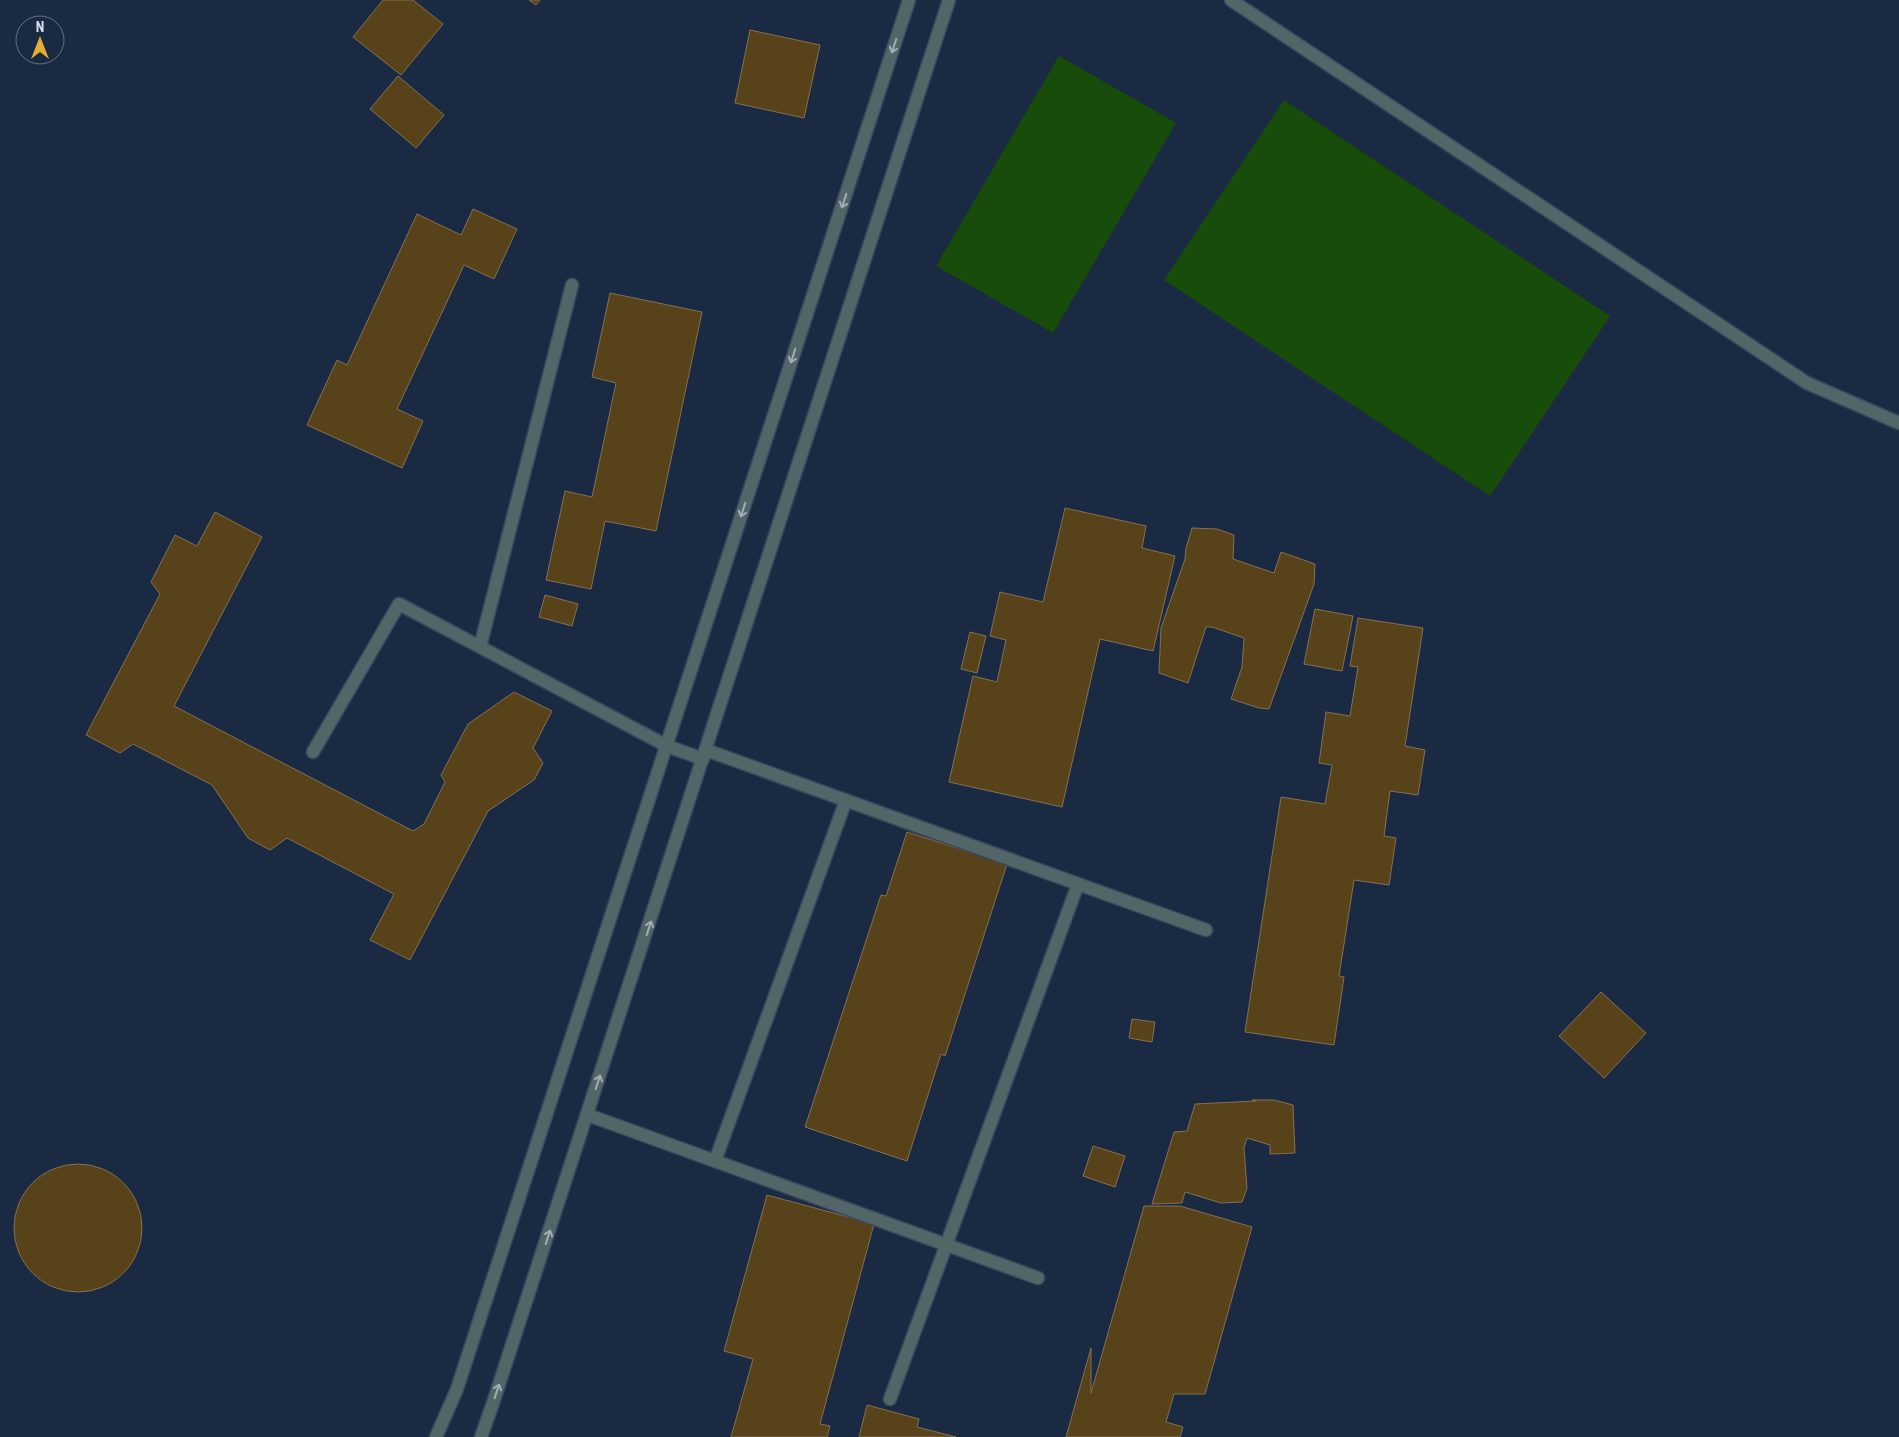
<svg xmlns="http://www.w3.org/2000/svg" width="1899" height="1437" font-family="'Roboto Condensed',sans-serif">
	<rect width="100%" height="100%" fill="#1b2a43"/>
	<path fill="#174c0a" d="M1059,56l117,67 -123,210 -117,-67z
		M1284,100l326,216 -120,180 -326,-216z"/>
	<path fill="#584219" stroke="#847152" d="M383,0h30l30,24 -42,51 -48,-38z
		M529,0h11l-4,5z
		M750,30l70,15 -16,73 -69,-15z
		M398,76l46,39 -28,33 -46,-39z
		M473,209l44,20 -23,50 -30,-14 -67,144 26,12 -21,47 -95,-43 30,-65 10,5 70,-151 44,21z
		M610,293l92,19 -46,219 -51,-10 -14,68 -45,-9 19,-89 27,6 24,-114 -24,-6z
		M1065,508l81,18 -4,22 33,8 -22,95 -53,-12 -38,168 -113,-25 24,-106 24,6 9,-42 -16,-4 10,-44 43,10z
		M215,512l47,25 -88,169 239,125 11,-7 21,-42 -4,-7 27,-51 46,-32 38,19 -19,37 10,15 -9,17 -46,31 -78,149 -40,-20 24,-46 -107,-56 -17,12 -22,-12 -36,-53 -79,-41 -13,9 -34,-18 74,-141 -9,-12 24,-47 22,11z
		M1192,528l25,1 17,6 -1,24 41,14 7,-21 34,12 -1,20 -45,125 -10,-1 -28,-9 11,-32 2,-29 -32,-11h-6l-18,56 -29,-10 2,-45 24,-69 1,-11z
		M545,595l33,9 -6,22 -33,-9z
		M1315,609l38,7 -11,55 -38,-7z
		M1358,618l65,10 -18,118 20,4 -7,45 -28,-4 -6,45 12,2 -7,47 -35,-5 -15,96 5,1 -10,68 -89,-13 36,-235 44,7 7,-39 -13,-2 7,-51 24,4 8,-49 -8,-1z
		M970,632l16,4 -9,37 -16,-4z
		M907,832l100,32 -62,192 -4,-2 -34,107 -102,-34 76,-232 5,1z
		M1601,992l45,41 -42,45 -45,-42z
		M1132,1019l23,3 -3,20 -23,-4z
		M1252,1100h22l19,5 2,48 -25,1v-9l-23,-7 -3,10 3,40 -5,14 -21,1 -36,-11 -3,11 -30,1 22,-72 13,-1 8,-27 61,-3z
		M1093,1146l32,10 -10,31 -32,-11z
		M14 1228a64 64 0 1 1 128 0a64 64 0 1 1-128 0Z
		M767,1195l107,29 -54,200 10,2 -3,11h-96l22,-78 -29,-8z
		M1144,1206h36l72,21 -47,167h-31l-8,28 17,5 -3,10h-114l25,-89v45z
		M867,1405l52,14 -2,8 39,10h-97z"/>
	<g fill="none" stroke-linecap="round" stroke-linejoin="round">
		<g stroke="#38475e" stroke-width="15">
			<path id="minor" d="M1231,0l576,383 92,40
				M480,647l92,-362
				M706,750l500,180
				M313,752l86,-148 268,142 36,13
				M588,1115l450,163
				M715,1161l131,-361
				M890,1399l188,-515
				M436,1437l21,-48 452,-1389
				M481,1437l12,-34 456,-1403"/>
		</g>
		<use href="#minor" stroke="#536667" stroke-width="12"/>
	</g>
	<defs><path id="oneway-shaft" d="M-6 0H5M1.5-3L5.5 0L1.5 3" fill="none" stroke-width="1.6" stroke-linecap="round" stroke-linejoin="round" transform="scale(1.25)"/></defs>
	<g stroke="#a0adb8">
		<use href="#oneway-shaft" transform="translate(894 46) rotate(108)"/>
		<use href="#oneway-shaft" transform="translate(844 201) rotate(108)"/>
		<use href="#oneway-shaft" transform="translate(793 356) rotate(108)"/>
		<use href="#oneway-shaft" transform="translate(743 510) rotate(108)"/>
		<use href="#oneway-shaft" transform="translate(649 928) rotate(-72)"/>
		<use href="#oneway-shaft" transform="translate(598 1082) rotate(-72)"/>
		<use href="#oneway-shaft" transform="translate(548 1237) rotate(-72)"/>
		<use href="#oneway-shaft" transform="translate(497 1391) rotate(-72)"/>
	</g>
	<g transform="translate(40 40)"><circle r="24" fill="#1b2a43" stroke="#657287"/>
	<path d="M0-4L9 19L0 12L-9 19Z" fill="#e7ac36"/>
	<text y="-8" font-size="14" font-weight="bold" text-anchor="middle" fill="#d3ddee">N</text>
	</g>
</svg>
